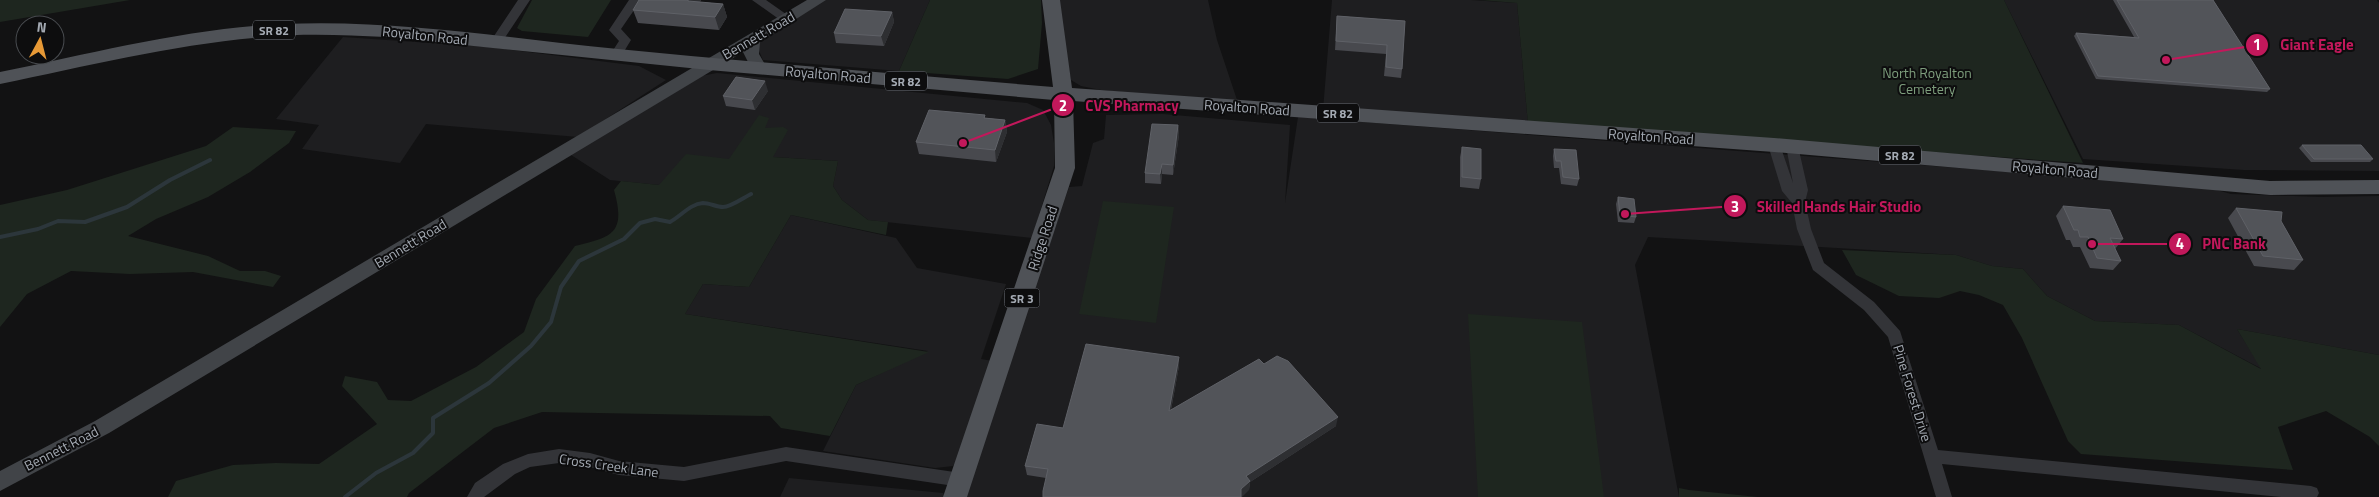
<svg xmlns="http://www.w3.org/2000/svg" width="2379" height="497" font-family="'Titillium Web',sans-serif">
	<rect width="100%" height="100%" fill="#121213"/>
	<path fill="#1e1e20" d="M823,0h107l-31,71 -136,-11 -6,-14 9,-12z
		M1057,0h151l9,40 21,63 -137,-13 -20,-4 -10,-6z
		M1332,0h139l46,3 11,121 -205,-14z
		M2004,0h373l2,3v168l-135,-1 -161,-11z
		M343,37l146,10 150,19 27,14 -88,57 -152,-13 -26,39 -98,-14 17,-24 -43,-6z
		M717,73l310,30 16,7 8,15 3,18v23l-22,72 -164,-18 -26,-20 -9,-14 5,-25 -65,-4 -55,34 -108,-11 -42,-27 122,-75z
		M1163,114l127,11 -5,78 13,-86 908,70 25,7 89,3 59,-1v159l-142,-26 25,40 -83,-44 -84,-4 -48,-25 -24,-27 -31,-3 -36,-11 -308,-18 -13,28 44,232h-716l106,-310 13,-1 11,-43 11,-4 2,-24z
		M791,215l105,23 21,30 89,16 -25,75 12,2 -28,88 -12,17 -18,2 -112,-17 33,-66 72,-34 -243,-37 18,-30 46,3z
		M789,478l154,15 2,4h-165z"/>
	<path fill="#1e261f" d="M0,0h130l-130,22z
		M532,0h79l-23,37 -66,-6 -5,-3z
		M930,0h111l1,23 -4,46 -30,10 -109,-8z
		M1480,0h524l79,163 -555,-39 -11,-121z
		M759,115l10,3 -4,10 18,-1 5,3 -15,27 65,4 -5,25 9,14 26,20 20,2 -2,13 -95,-20 -42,72 -46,-3 -18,30 244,38 -73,33 -26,51 -49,-8 -11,-12 -228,-4 -48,16 -85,65 -2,4h-239l8,-16 57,-16 43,-2 43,1 58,-40 -35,-38 3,-10 32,6 11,18 23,1 65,-34 48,-35 12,-33 39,-53c38,-9 51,-13 39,-56l7,-9 38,4 27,-31 43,5z
		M233,127l63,4 -7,12 -39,29 -42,25 -52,22 -28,17 80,20 32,15h25l16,5 -8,11 -80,-15 -63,2 -59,-3 -44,23 -27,33v-122l67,-15 139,-44z
		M1103,201l71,6 -18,116 -77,-9z
		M1842,250l114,5 36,11 31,3 24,27 48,25 84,4 82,44 -24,-40 142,26v91l-9,-9 -44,-26 -48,16 15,43 -212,-16 -13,-13 -46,-103 -19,-33 -24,-10 -19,-4 -21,7 -40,-2 -43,-21z
		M1468,314l114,8 22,175h-126z
		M1679,488l10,2 69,7h-79z"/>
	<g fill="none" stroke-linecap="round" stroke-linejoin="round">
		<path stroke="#2c363b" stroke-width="4" d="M0,237l38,-8 20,-8 27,1 42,-15 43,-27 40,-20
			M345,497l31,-24 37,-20 20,-20v-15l56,-35 42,-37 20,-24 10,-35 18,-26 45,-22 16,-16 15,-4 15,3c11,-6 20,-18 33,-19 7,0 13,4 20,4 8,0 20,-9 28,-13"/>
		<path fill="#333438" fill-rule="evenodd" d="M518,0h12l-30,45h-8l-2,-3z
			M629,0h12l-20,29 10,11 -11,18 -4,1 -6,-4 9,-14 -10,-11z
			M752,0h14l27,19 -2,3h-8z
			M1774,141l6,4 13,38 -7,-37 6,-4 6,4 10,44 -3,12 6,27 13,34 50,39 26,29 38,119 373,36 6,2 2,5 -2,4h-36l-339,-33 10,33h-16l-48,-160 -24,-27 -51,-40 -16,-41 -5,-26 -10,-12 -14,-46z
			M786,447l175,26 6,2 2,5 -2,5 -6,2 -175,-26 -102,20 -65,-6 -29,-8 -31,-4 -29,4 -15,7 -31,23h-17l8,-14 28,-19 25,-10 31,-5 31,4 29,8 65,6z"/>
		<path fill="#414448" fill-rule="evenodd" d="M807,0h19l-66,42 -1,12 8,14 -2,4h-12l-10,-20 -634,381 -109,58v-20l95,-50z"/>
		<path fill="#4f5257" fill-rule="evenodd" d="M1042,0h18l12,88 702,50 496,43 109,-1v14l-109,1 -496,-43 -701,-51 2,67 -108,329h-24l112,-329 -1,-68 -345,-30 -323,-33c-40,-2 -81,-4 -121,0 -90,7 -177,29 -265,47v-12c94,-19 188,-44 283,-48 112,-5 224,14 335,25 144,14 290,26 435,38z"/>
	</g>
	<path fill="#48494e" d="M639,0h62l-1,2 23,2 4,13 -8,13 -81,-7 -5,-13z
		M2113,0h100l57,89 -3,3 -171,-13 -22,-43 2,-3 58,4z
		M892,12l2,10 -10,24 -48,-3 -2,-10z
		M1337,16l68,5 -3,48 -1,9 -17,-2 2,-22 -51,-4z
		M768,91l-13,19 -29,-4 -3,-10z
		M985,115v3l20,2 2,12 -11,30 -77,-8 -3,-12z
		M1178,125l1,10 -6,40 -11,-1 -1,10 -16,-1v-10z
		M2302,145l71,14 -3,3h-59l-12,-14z
		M1462,147l19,32 -2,10 -19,-2v-30z
		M1554,149l25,30 -2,7 -16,-2 -2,-16h-5l-1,-12z
		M1618,197l18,20 -2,6 -16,-1 -2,-18z
		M2063,206l60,33 -8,10 6,12 -8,9 -23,-2 -10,-21h-7l-3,-7h-4l-10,-24z
		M2236,208l45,13 22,39 -9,10 -40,-4 -26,-48z
		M1264,364l72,62 -86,56 -1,8 -203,-12 -19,-3 -2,-9 38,-38 116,-62 -8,44z"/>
	<path fill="#2e2f32" d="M688,0h13l-9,13z
		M723,4l4,13 -8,13 -4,-13z
		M892,12l2,10 -10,24 -3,-10z
		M765,81l3,10 -13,19 -3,-10z
		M1005,120l2,12 -11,30 -1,-12z
		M1178,125l1,10 -6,40v-10z
		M1162,164v10l-1,10 -1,-10z
		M1179,357v9l-10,54v-9z
		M1338,417l-2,9 -86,56 -1,8 -7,7h-1v-8l5,-13z"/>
	<path fill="#525459" stroke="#5f6167" d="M639,0h49v1l35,3 -8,13 -82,-7z
		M2117,0h96l57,89 -172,-13 -22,-43 63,5z
		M845,9l47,3 -11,24 -47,-3z
		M1337,16l68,5 -3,48 -16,-2 1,-22 -51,-4z
		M736,77l29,4 -13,19 -29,-4z
		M929,110l56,5 -1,3 21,2 -10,30 -79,-8z
		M1152,124l26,1 -5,40 -11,-1 -2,10 -15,-1z
		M2302,145h59l12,14h-59z
		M1462,147l19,2v30l-19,-2z
		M1554,149l22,1 3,29 -16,-2 -2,-16h-5z
		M1618,197l16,2 2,18 -16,-2z
		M2063,206l47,4 13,29 -13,-1 11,23 -24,-3 -9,-21h-8l-2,-7h-4z
		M2236,208l46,4 -1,9 22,39 -40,-4z
		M1086,344l93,13 -10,54 90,-52 5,5 13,-8 11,5 50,56 -92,59 4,5 -9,8v8h-198v-6l5,-22 -23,-3 12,-42 26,4z"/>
	<g text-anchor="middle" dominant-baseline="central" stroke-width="4" stroke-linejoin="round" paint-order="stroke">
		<g fill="#0d0d0e" stroke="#777b82" stroke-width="1">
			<rect x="253" y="20.5" width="42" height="19" rx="4"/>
			<rect x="885" y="71.5" width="42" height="19" rx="4"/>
			<rect x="1317" y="103.5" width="42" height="19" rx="4"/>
			<rect x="1879" y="145.5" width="42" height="19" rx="4"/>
			<rect x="1004.5" y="288.5" width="35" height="19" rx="4"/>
		</g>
		<g font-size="12" font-weight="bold" fill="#a4aab3">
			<text x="274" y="30">SR 82</text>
			<text x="906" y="81">SR 82</text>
			<text x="1338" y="113">SR 82</text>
			<text x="1900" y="155">SR 82</text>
			<text x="1022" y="298">SR 3</text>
		</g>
		<g font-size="14" fill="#a4aab3" stroke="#0d0d0e">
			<text transform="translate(425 35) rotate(6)">Royalton Road</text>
			<text transform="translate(758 35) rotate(-30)">Bennett Road</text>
			<text transform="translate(828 74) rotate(5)">Royalton Road</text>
			<text transform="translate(1247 107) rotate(4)">Royalton Road</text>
			<text transform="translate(1651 136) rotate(4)">Royalton Road</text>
			<text transform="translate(2055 169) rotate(5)">Royalton Road</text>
			<text transform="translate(1042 238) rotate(-72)">Ridge Road</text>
			<text transform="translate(410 243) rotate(-31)">Bennett Road</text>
			<text transform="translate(1913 393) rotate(73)">Pine Forest Drive</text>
			<text transform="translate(61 448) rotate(-27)">Bennett Road</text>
			<text transform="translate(609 465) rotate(8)">Cross Creek Lane</text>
		</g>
		<g font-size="14" fill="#7d9d7c" stroke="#0d0d0e">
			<text x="1927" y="72">North Royalton<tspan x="1927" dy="16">Cemetery</tspan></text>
		</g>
	</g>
	<path fill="none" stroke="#c2185b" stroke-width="2" d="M2166 60L2257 45M963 143L1063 105M1625 214L1735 206M2092 244L2180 244"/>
	<g fill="#c2185b" stroke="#0d0d0e" stroke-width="2">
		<circle cx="2166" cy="60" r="5"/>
		<circle cx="963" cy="143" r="5"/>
		<circle cx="1625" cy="214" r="5"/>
		<circle cx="2092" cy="244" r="5"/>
		<circle cx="2257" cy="45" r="12"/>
		<circle cx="1063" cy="105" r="12"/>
		<circle cx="1735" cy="206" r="12"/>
		<circle cx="2180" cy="244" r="12"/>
	</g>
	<g font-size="15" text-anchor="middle" font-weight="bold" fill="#fff">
		<text x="2257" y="50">1</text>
		<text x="1063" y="111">2</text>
		<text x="1735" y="212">3</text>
		<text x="2180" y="249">4</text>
	</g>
	<g font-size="15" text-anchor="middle" font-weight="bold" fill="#c2185b" stroke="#0d0d0e" stroke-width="4" stroke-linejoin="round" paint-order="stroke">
		<text x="2317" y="50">Giant Eagle</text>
		<text x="1132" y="111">CVS Pharmacy</text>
		<text x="1839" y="212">Skilled Hands Hair Studio</text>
		<text x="2234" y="249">PNC Bank</text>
	</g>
	<g transform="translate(40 40) rotate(7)"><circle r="24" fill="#0d0d0e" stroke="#494c50"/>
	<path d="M0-4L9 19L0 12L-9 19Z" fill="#e79936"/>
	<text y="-8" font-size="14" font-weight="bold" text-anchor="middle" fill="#a4aab3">N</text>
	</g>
</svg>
